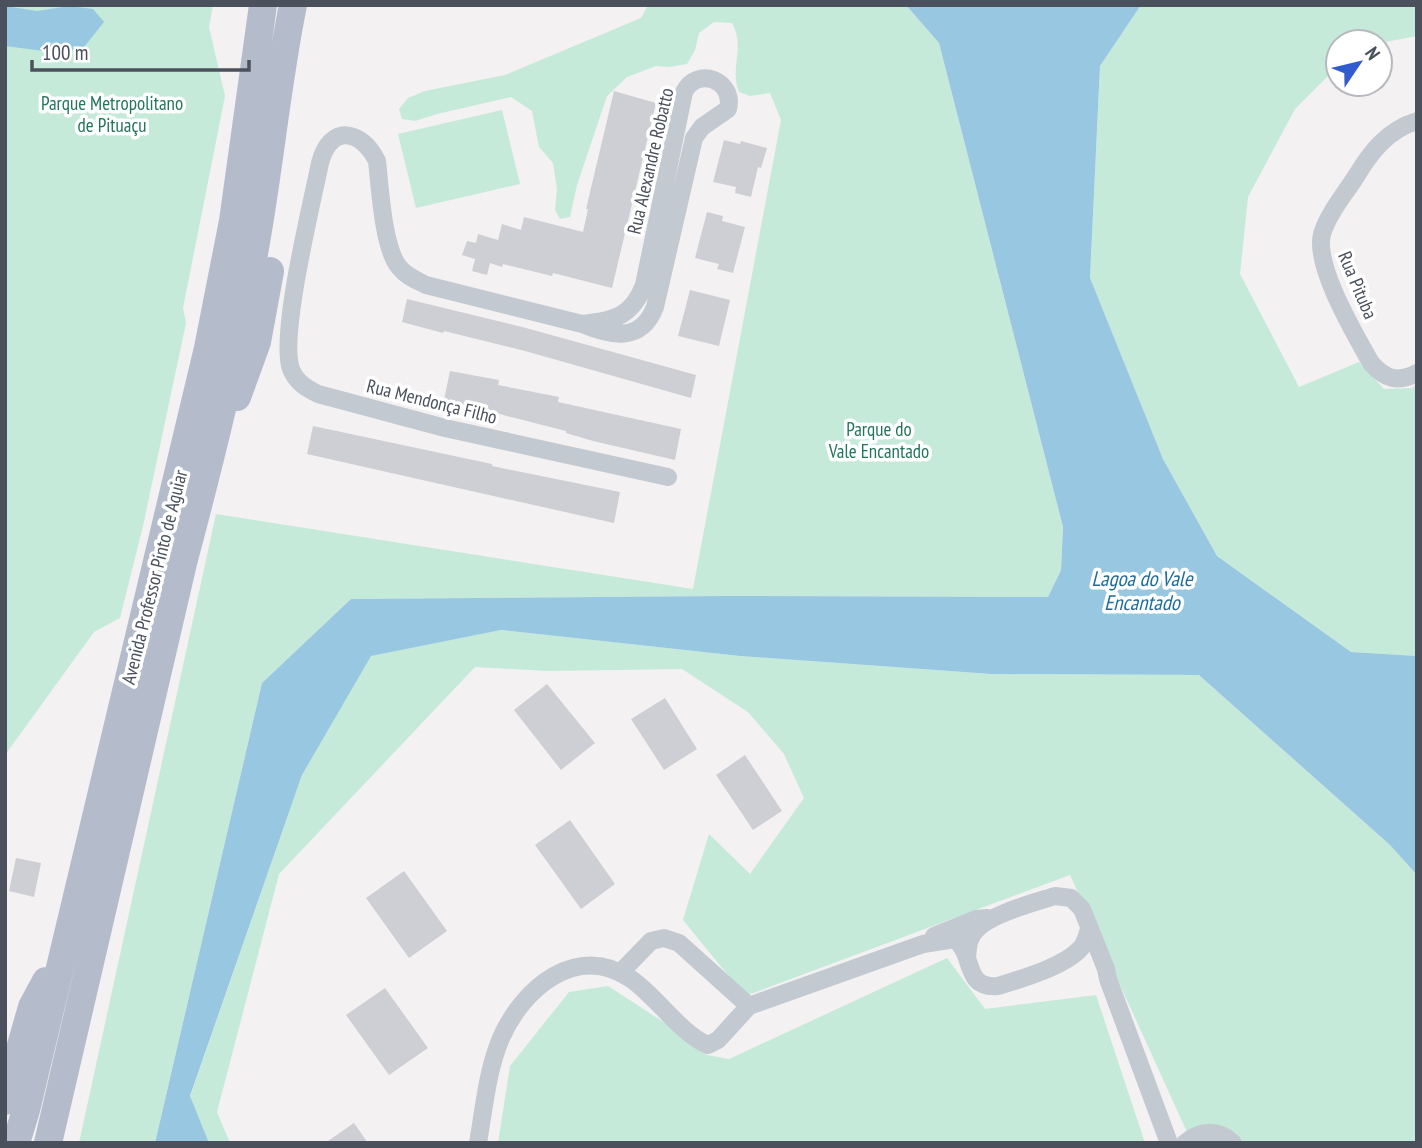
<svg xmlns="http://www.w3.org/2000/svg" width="1422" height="1148" font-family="'PT Sans Narrow',sans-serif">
	<rect width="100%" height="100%" fill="#f3f1f1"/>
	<path fill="#c5ead9" d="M5,5h208l-4,22 16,69 -42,212 3,15 -43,203 -23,92 -26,14 -89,123z
		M648,5h258l33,38 124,484 -2,43 -13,27 -323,-1 -374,3 -89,84 -107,460h-76l137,-629 477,75 88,-469 -11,-27 -20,3 -11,-4c-10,-25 7,-44 -7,-69l-18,-1 -15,11 -4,17 -8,14 -18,3 -13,-1 -29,11 -20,19 -30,89 -7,32 -10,2 -5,-9 2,-21 -4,-26 -14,-16 -7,-36 -21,-14 -74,17 -22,7 -13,-2 -3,-10 9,-11 17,-7 80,-16 136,-57z
		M1141,5h276v31l-37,7 -42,-1v24l-43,43 -47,88 -8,77 59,113 60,-25 25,27 28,-1 5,-4v272l-66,-4 -134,-96 -54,-97 -73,-180 10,-213z
		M502,110l18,74 -104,24 -18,-74z
		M501,630l239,26 251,18 208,1 191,170 27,30v268h-225l-122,-268 -325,121 -62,-76 26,-86 41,40 54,-76 -20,-44 -36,-42 -66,-43 -135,2 -72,-4 -196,207 -62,238 13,31h-21l-19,-46 112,-322 68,-119z
		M947,958l38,51 111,-14 49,148h-647l12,-77 59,-74 39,-6 60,39 39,30 22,4z"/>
	<path fill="#98c7e2" d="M906,5h235l-41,61 -10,212 73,181 54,97 134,96 66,4v219l-27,-30 -191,-170 -208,-1 -251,-18 -239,-26 -130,26 -69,119 -112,321 19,47h-54l107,-460 89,-84 374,-3 323,1 13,-27 2,-43 -124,-484z
		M5,6l32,5 32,-5 24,3 11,13 -20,25 -25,6 -54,-7z"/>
	<path fill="#cecfd4" d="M614,91l42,12 -44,185 -59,-15 -1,3 -49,-12 -1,3 -12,-4 -3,12 -15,-4 3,-12 -13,-4 5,-14 9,2 2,-9 20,6 4,-16 19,6 3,-13 59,15 5,-23h-2z
		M724,140l16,4 1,-3 26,7 -6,20 -3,-1 -7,30 -16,-4 1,-6 -23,-5z
		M707,212l16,4 -1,5 23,6 -12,46 -16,-4 2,-5 -24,-6z
		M690,290l40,10 -11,46 -41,-10z
		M407,299l119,29 170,47 -5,23 -166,-47 -81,-20 -1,2 -41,-11z
		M450,371l49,9 -1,5 61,12 -1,5 123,27 -6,31 -82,-19 -27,-8v-2l-122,-31z
		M313,426l179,38v2l128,26 -6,31 -307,-69z
		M547,684l48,59 -34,27 -47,-60z
		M665,698l32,51 -33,21 -33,-51z
		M745,755l37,56 -29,19 -37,-55z
		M570,820l45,64 -34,25 -46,-64z
		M16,858l25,5 -7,34 -25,-6z
		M404,871l43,60 -38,27 -43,-60z
		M385,988l43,60 -39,27 -43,-60z
		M354,1123l14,20h-43z"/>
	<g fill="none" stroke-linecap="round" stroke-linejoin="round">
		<path stroke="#c3c9d0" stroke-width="18" d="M1417,121c-30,9 -47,32 -62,57 -11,17 -27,36 -33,56 -8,32 33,100 49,129 14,16 27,20 46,10
			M582,324c32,-4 49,-6 62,-39l40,-193c13,-26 51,-12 44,17l-26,18 -8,11 -39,169c-14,36 -44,29 -73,17l-156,-39c-10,-5 -20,-9 -27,-18 -16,-19 -19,-80 -22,-106 -16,-32 -47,-37 -57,2 -8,40 -41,173 -29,206 5,13 15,19 27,25l127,34 223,49
			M934,936l42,-17 11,-1
			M967,957c1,-9 1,-18 8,-26 15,-17 58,-28 80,-35l16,2 11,11 24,60 2,10 61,164
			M620,973l31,-32 13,-3 15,5 70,63
			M478,1143c6,-34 9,-72 23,-105 22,-50 76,-96 130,-59 24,16 51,56 77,66l10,-5 31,-34 174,-62 32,-5c20,16 8,50 43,47 23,-7 65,-19 82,-37 5,-5 7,-13 9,-20
			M1185,1143c15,-13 33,-14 48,0"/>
		<path stroke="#b4bccc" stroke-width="28" d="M237,397l20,-55 13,-71
			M5,1101l27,-94 14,-26
			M16,1143l10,-33 182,-762 25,-127 30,-216
			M48,1143l135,-580c28,-105 55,-213 73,-321 14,-79 21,-158 37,-237"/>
	</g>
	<g text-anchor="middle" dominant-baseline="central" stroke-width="7" stroke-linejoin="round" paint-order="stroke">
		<g font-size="19" fill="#237559" stroke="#fff">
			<text x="112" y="103">Parque Metropolitano<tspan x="112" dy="22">de Pituaçu</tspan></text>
			<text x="879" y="429">Parque do<tspan x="879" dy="22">Vale Encantado</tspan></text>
		</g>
		<g font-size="19" fill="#4b515c" stroke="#fff">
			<text transform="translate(650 161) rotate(-77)">Rua Alexandre Robatto</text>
			<text transform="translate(1358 285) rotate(67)">Rua Pituba</text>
			<text transform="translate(432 401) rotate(14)">Rua Mendonça Filho</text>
			<text transform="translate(154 577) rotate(-76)">Avenida Professor Pinto de Aguiar</text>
		</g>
		<g font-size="21" font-style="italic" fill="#1e6d9b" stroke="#fff">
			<text x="1142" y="578">Lagoa do Vale<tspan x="1142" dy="24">Encantado</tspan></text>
		</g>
	</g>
	<rect width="1422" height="1148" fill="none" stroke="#4b515c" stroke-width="14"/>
	<g transform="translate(1359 63) rotate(55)"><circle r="33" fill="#ffffff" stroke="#b7b9be" stroke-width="2"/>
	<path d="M0-5L12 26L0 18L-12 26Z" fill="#305cce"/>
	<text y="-10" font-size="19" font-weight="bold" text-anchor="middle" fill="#4b515c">N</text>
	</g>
	<path d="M32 60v10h217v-10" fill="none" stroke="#4b515c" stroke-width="3.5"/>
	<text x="42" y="60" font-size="21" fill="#4b515c" stroke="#ffffff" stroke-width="5" paint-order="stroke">100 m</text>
</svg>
